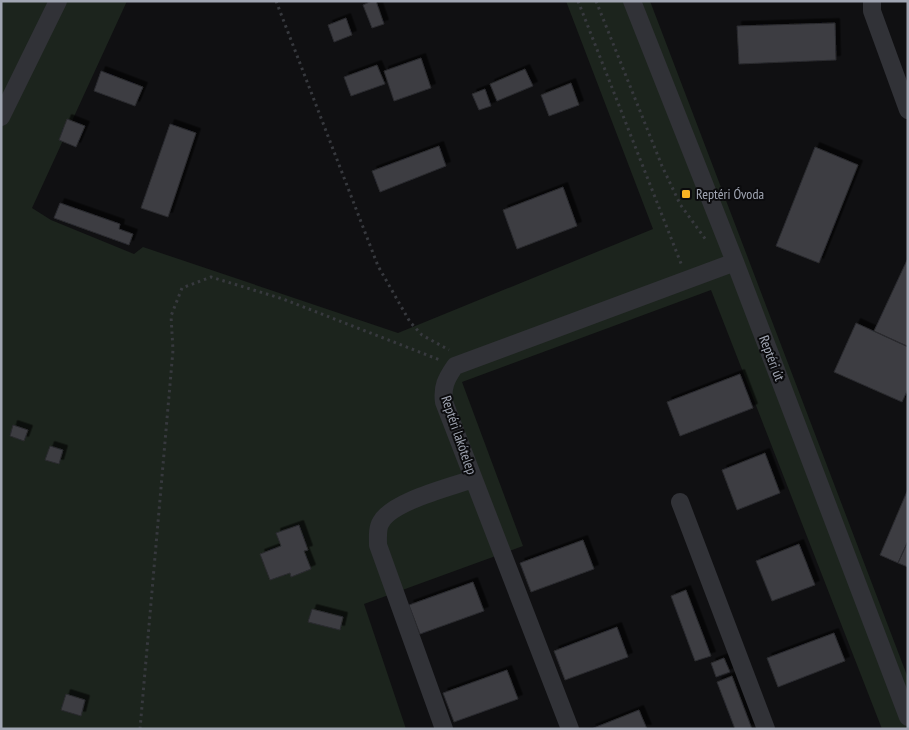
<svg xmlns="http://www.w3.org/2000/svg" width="909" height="730" font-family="'PT Sans Narrow',sans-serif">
	<defs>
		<filter id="shadow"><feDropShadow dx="4.5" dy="-4.5" stdDeviation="0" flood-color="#0009"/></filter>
	</defs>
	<rect width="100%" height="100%" fill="#101012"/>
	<path fill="#1c241d" d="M2,1h125l-95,207 19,12 83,34 9,-7 255,86 255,-104 -87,-228h84l258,677v51h-26l-171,-439 -249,92 61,164 -159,58 42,125h-405z"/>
	<path fill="#3c3d42" stroke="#2a2a2e" filter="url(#shadow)" d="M372,1h4l8,23 -12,4 -9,-23z
		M346,18l6,17 -18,7 -6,-17z
		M835,23l1,37 -97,4 -2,-38z
		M421,58l10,30 -37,13 -10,-30z
		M377,65l8,19 -34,12 -7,-19z
		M525,69l8,17 -36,15 -7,-17z
		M101,71l42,16 -8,19 -41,-15z
		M571,83l8,22 -30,11 -8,-21z
		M485,89l6,17 -12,4 -7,-16z
		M67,119l18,7 -9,21 -17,-7z
		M170,124l26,9 -28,84 -27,-9z
		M439,146l7,20 -66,26 -8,-21z
		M815,147l43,18 -39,98 -43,-17z
		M563,187l14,39 -60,23 -14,-39z
		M60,203l60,21 -1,5 14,5 -4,11 -75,-27z
		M908,258v86l-1,2 -33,-15z
		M856,323l52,24v42l-6,13 -68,-30z
		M740,374l13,34 -73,28 -13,-34z
		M13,425l15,5 -4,11 -14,-5z
		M50,446l13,4 -4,14 -14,-4z
		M765,453l15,40 -43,17 -15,-40z
		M908,489v52l-10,22 -18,-8z
		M299,525l9,25 -4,1 7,18 -20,8 -1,-4 -20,7 -10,-26 21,-8 -5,-13z
		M583,540l11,29 -63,23 -11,-29z
		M908,541v26l-10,-4z
		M799,544l16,41 -43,16 -16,-40z
		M473,582l11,29 -64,23 -11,-29z
		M686,590l25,66 -16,5 -24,-65z
		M312,609l31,8 -3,13 -32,-8z
		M617,627l11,30 -63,23 -11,-29z
		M834,633l11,28 -67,26 -11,-29z
		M724,658l6,14 -14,5 -5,-14z
		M507,670l11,29 -64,23 -11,-29z
		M732,676l20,53h-17l-18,-47z
		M66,694l19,6 -4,16 -20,-6z
		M639,710l8,19h-56z"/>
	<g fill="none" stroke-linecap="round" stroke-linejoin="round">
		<path stroke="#37393e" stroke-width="3" stroke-dasharray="2.5 4" stroke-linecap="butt" d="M276,1l102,265 32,56 12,13 27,15
			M578,1l104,265
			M596,1l66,165 18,38 26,36
			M140,729l33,-379 -2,-34 11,-28 29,-11 72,22 157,61"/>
		<path stroke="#313237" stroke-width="18" d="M632,1l103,261 173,455
			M872,1v10l36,99
			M1,117l57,-116
			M680,502l86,227
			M444,729l-66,-184c0,-7 -1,-17 3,-23 11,-21 70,-35 92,-43
			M570,729l-126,-327c-2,-15 2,-23 11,-36l280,-104"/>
	</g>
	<rect fill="#f7b023" stroke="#0b0b0d" stroke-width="2" x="681" y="189" width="10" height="10" rx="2.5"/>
	<g text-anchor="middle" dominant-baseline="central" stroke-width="4" stroke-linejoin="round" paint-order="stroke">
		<g font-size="14" fill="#a1a6b3" stroke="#0b0b0d" text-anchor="start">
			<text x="696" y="194">Reptéri Óvoda</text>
		</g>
		<g font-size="14" fill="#a1a6b3" stroke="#0b0b0d">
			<text transform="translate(772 358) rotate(69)">Reptéri út</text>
			<text transform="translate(459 435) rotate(71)">Reptéri lakótelep</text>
		</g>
	</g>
	<rect width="909" height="730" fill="none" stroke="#a1a6b3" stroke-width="5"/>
</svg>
